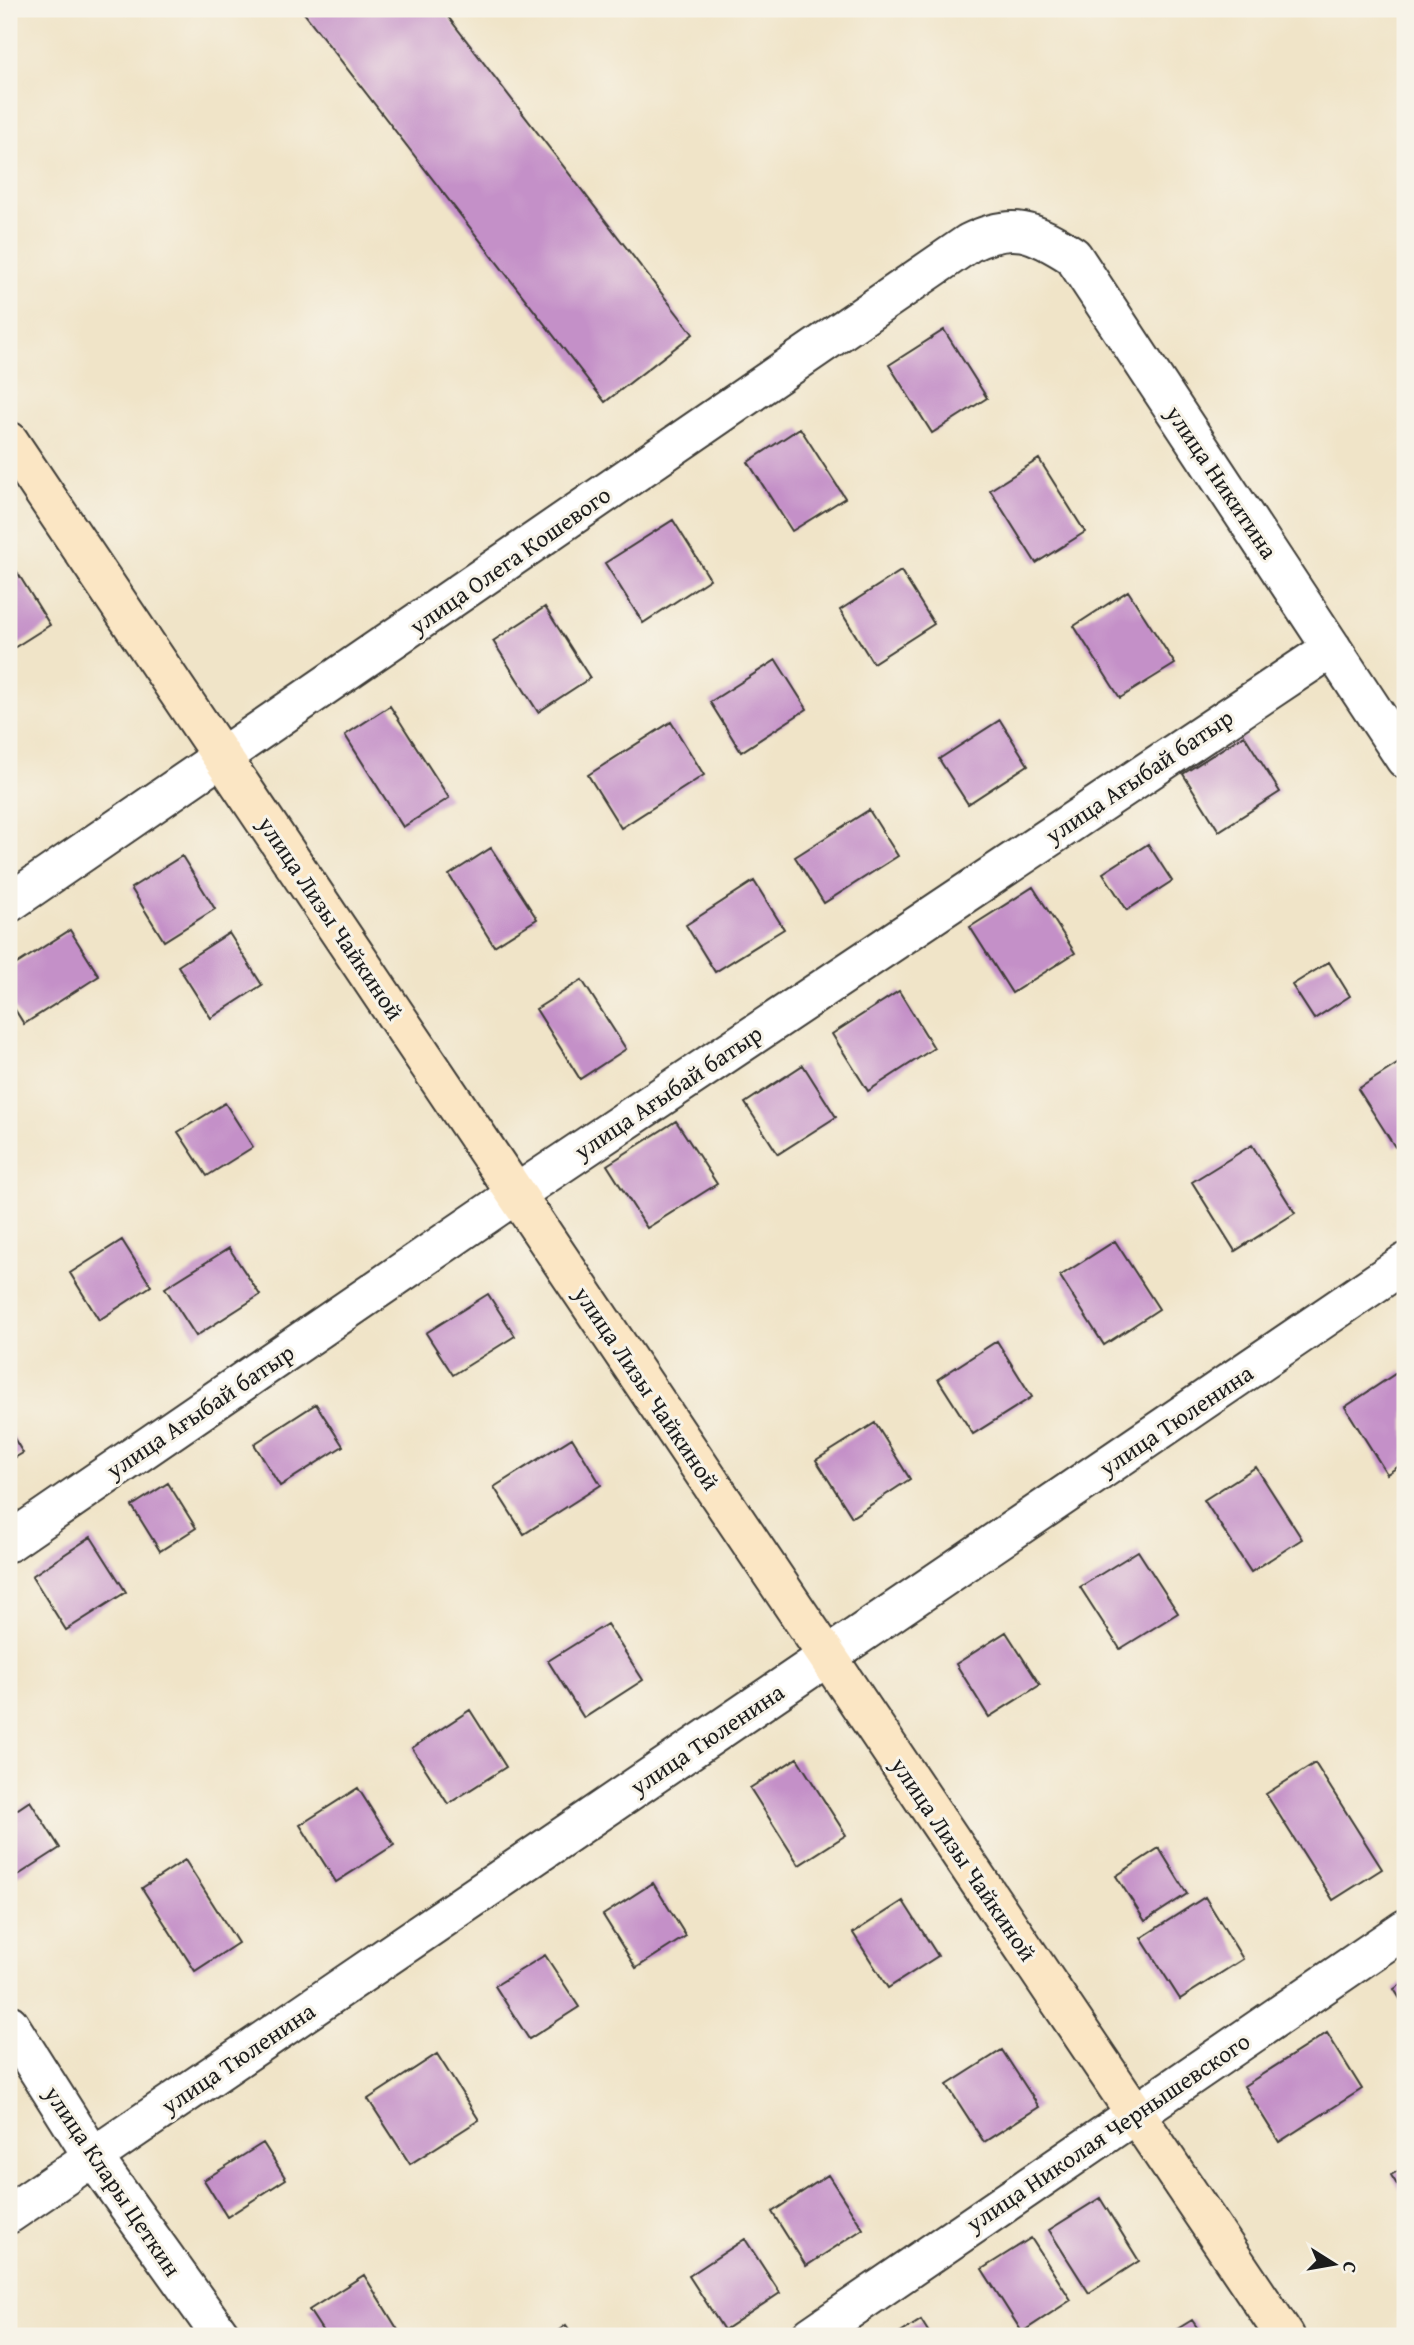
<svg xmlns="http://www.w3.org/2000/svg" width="1414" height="2345" font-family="'Gentium Book Plus',serif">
	<rect width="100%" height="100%" fill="#f7f3e8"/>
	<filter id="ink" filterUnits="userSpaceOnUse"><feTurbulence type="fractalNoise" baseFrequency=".0143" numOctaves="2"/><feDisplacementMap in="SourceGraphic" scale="14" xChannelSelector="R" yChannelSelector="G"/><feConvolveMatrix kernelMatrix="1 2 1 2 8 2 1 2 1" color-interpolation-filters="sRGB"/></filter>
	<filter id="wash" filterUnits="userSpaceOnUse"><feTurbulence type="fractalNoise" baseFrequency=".00686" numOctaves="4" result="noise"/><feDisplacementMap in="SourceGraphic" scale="28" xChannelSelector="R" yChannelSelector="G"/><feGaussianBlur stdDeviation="1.57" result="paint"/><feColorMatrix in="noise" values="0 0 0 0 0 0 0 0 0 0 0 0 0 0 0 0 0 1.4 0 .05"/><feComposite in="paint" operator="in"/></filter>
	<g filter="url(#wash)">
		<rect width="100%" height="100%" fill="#f0e4c8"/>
		<g id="blocks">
			<path fill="#c490c8" d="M301,9h141l251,325 -88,68z
				M944,330l43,68 -55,35 -43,-68z
				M800,428l45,70 -53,33 -44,-69z
				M1039,459l46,73 -49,31 -46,-73z
				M673,520l37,59 -67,44 -38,-60z
				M9,559l41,66 -41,26z
				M901,571l33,53 -61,39 -33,-53z
				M1128,591l47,73 -55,34 -46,-72z
				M545,607l45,71 -52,34 -45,-71z
				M776,660l31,49 -66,43 -31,-50z
				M390,706l59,92 -46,29 -58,-92z
				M1000,720l28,45 -60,39 -29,-45z
				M671,722l33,53 -83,53 -33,-53z
				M1244,735l36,57 -61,39 -36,-57z
				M869,810l29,46 -74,47 -29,-46z
				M1148,844l24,37 -45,29 -24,-37z
				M491,848l46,71 -43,27 -45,-71z
				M182,856l33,53 -51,32 -33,-53z
				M754,881l30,48 -69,43 -29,-47z
				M1033,887l42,66 -63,40 -42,-66z
				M70,930l29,46 -75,48 -15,-24v-31z
				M229,933l33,52 -51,33 -33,-52z
				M1329,962l21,34 -36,23 -22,-34z
				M582,980l44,69 -46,30 -44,-70z
				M899,991l35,57 -66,43 -36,-57z
				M1405,1059v82l-10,6 -37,-58z
				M803,1065l33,52 -58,37 -33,-51z
				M225,1103l28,44 -46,29 -29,-44z
				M676,1121l41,63 -70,44 -40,-63z
				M1252,1145l43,68 -60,38 -43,-69z
				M122,1240l29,46 -52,34 -29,-47z
				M1115,1241l44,68 -55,36 -44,-69z
				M229,1248l31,47 -64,41 -31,-48z
				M488,1294l27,42 -62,39 -27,-42z
				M997,1341l35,56 -59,37 -35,-55z
				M1401,1370l4,6v86l-18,12 -42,-67z
				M316,1404l27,42 -63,40 -26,-42z
				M875,1423l35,56 -58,38 -36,-57z
				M9,1430l14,23 -14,8z
				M572,1438l29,47 -77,49 -30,-47z
				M1256,1467l46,72 -51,33 -47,-72z
				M168,1483l28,45 -36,23 -28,-45z
				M91,1537l35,55 -60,38 -34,-54z
				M1138,1551l40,62 -58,36 -40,-62z
				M607,1624l36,56 -59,38 -36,-57z
				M1006,1632l34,53 -51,32 -33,-53z
				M470,1710l36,57 -58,37 -36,-56z
				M797,1758l49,77 -47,30 -49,-77z
				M1315,1763l67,106 -49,31 -67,-106z
				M358,1788l36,57 -58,37 -36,-57z
				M30,1801l30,47 -51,33v-66z
				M1159,1848l28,46 -42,27 -29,-45z
				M185,1860l53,83 -43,28 -53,-83z
				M653,1883l33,53 -50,32 -33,-53z
				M1205,1897l38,62 -63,40 -39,-61z
				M903,1901l35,55 -50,32 -35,-55z
				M545,1955l34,52 -50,32 -34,-53z
				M1405,1982v25l-11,-18z
				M1327,2033l35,56 -83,53 -35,-56z
				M1002,2050l37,57 -55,35 -37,-57z
				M437,2054l42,66 -69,44 -42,-65z
				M263,2143l23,36 -59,38 -23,-37z
				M1405,2167v30l-14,-22z
				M828,2175l35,54 -57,37 -34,-54z
				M1100,2198l39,63 -50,32 -40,-63z
				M1031,2238l40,62 -49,32 -40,-63z
				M745,2239l35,54 -56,37 -35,-54z
				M364,2275l34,55 -10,6h-62l-17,-26z
				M921,2320l10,16h-35z
				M1192,2320l11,16h-37z
				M566,2325l8,11h-23z"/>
		</g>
	</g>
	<g filter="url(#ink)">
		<use href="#blocks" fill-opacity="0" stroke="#3c3a36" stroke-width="2"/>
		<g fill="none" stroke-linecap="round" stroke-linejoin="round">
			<g stroke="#3c3a36" stroke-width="42">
				<path id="street" d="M9,903l960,-660c44,-22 65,-12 104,13l332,503
					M9,1542l507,-348 816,-546
					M9,2024l84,133 128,179
					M9,2214l1396,-951
					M811,2336l594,-407"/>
			</g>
			<g stroke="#3c3a36" stroke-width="42">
				<path id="secondary" d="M9,441l1276,1895"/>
			</g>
			<use href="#street" stroke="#fff" stroke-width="38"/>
			<use href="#secondary" stroke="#fbe6c4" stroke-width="38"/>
		</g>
	</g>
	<g text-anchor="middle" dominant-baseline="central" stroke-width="6" stroke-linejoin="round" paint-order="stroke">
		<g font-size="24" fill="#1c1c1c" stroke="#f7f3e8">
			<text transform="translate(1222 482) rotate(56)">улица Никитина</text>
			<text transform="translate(510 560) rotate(-35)">улица Олега Кошевого</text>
			<text transform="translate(1139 776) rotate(-34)">улица Ағыбай батыр</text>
			<text transform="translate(331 918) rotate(56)">улица Лизы Чайкиной</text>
			<text transform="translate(668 1092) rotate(-34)">улица Ағыбай батыр</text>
			<text transform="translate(647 1388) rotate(56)">улица Лизы Чайкиной</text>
			<text transform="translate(200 1411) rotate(-34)">улица Ағыбай батыр</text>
			<text transform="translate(1176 1420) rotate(-34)">улица Тюленина</text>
			<text transform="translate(707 1739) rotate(-34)">улица Тюленина</text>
			<text transform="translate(964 1859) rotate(56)">улица Лизы Чайкиной</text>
			<text transform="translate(238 2058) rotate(-34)">улица Тюленина</text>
			<text transform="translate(1108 2132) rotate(-34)">улица Николая Чернышевского</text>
			<text transform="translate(113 2181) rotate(56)">улица Клары Цеткин</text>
		</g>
	</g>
	<rect width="1414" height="2345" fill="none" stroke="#f7f3e8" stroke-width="35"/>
	<g transform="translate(1334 2264) rotate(101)" stroke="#f7f3e8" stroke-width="5" paint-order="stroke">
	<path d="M0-5L12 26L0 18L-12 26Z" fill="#1c1c1c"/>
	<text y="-10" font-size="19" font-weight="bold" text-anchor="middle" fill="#1c1c1c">С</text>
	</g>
</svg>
